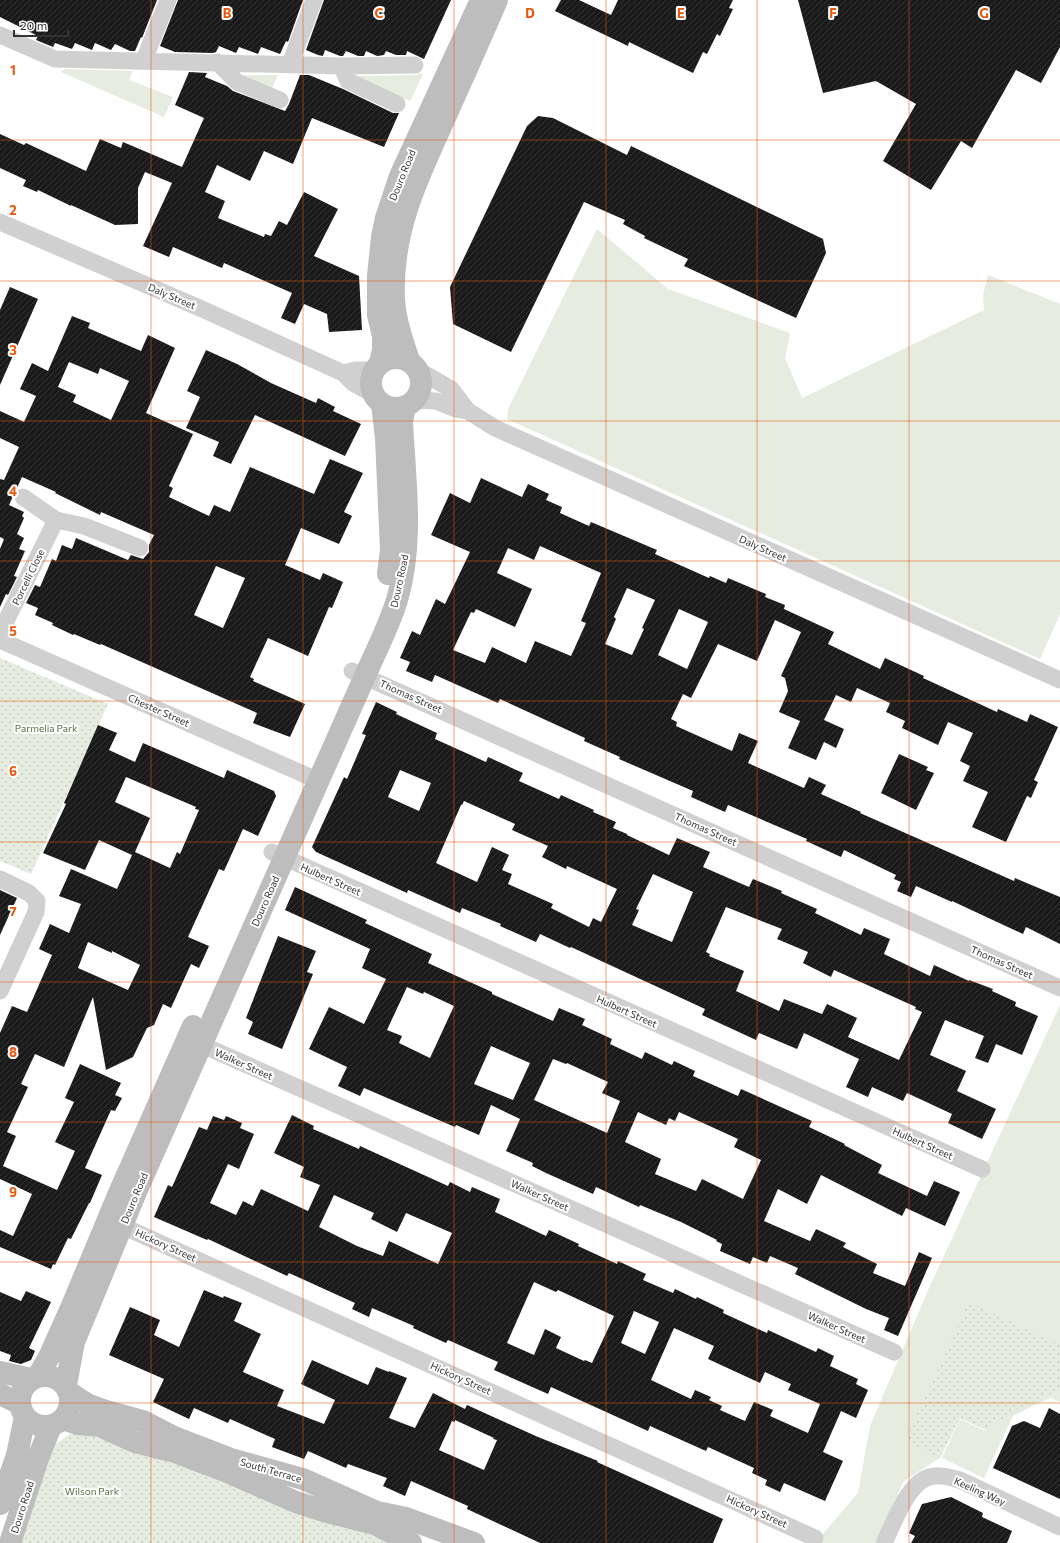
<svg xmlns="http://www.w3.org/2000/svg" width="1060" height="1543" font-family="Commissioner,sans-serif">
	<defs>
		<pattern id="park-dots" width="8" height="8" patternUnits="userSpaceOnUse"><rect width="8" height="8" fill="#e6ecdf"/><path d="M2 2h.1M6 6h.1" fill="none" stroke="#c6cbc0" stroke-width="1.8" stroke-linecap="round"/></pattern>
		<pattern id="building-hatch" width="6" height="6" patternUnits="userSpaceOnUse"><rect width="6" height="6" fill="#1a1a1a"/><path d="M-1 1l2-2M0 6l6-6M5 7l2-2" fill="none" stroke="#333"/></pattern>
	</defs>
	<rect width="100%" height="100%" fill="#fff"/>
	<path fill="#e6ecdf" d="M64,69l69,2 -4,9 44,17 -9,20 -103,-45z
		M418,73l5,1 -13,27 -56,-25 64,-1z
		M241,75h37l-6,13z
		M597,229l71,60 122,44 -5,25 17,40 182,-88 -1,-15 5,-20 72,29v310l-20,45 -533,-240 1,-10z
		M1060,1005v397l-10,-4 -37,18 -29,62 -42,-20 18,-39 25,12 2,-2 -2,1 -25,-12 -20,40 -36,23 -29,62h-60l43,-50 12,-67 59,-138z"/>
	<path fill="url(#park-dots)" d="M0,658l108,46 -77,170 -31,-13z
		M969,1302l91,43v42l-1,3 -49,24 -25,15 -25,-11 -20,40 -35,-17z
		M80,1433l48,14 270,96h-378l33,-97 17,-12z"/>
	<path fill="url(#building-hatch)" fill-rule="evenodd" d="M0,0h157l-15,38 -1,-1 -6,14h-5l-15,-7 -4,6 -16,-7 -3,7 -17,-7 -3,6 -17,-6 -2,4 -17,-7 2,-4 -38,-19z
		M178,0h125l-15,42 -2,-1 -6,13 -19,-7 -3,7 -19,-7 -3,6 -17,-7 -3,6 -3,1 -38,-1 -15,-6z
		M324,0h127l-27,59 -17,-8 -1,4h-10l-10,-4 -2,4 -7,1 -11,-5 -2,5h-6l-12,-5 -3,5h-3l-15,-6 -2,6 -5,-1 -12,-5z
		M561,0h18l32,15 7,-15h115l-4,8 4,1 -13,27 -3,-2 -10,20 -4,-2 -10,21 -64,-31 -1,4 -73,-35z
		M798,0h262v47l-19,36 -25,-13 -44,78 -11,-7 -30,49 -48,-29 33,-57 -40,-23 -53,12z
		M189,72l18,1 -2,4 22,9 6,5 52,20 4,-7 11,-29h9l34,14 50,24h6l-15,34 -72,-29 -19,46 -29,-13 -14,30 -33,-16 -12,27 20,9 -7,17 46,19 1,-3 6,2 8,-15 8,4 17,-33 34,17 -24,47 45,20 3,54 -33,2 -2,-18 -23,-10 -9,20 -14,-6 11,-25 -68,-30 -2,5 -49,-21 -4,10 -26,-11 29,-63 -27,-11 -7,16v36l-23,1 -44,-20v1l-33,-16 -1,2 -14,-6 3,-6 -26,-12v-34l24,11 2,-2 60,28 14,-32 21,9 2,-6 59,25 22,-49 -29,-13z
		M538,116l15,2 74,37 4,-9 192,93 3,14 -30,65 -112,-52 4,-7 -44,-21 1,-2 -22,-12 2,-4 -41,-18 -73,150 -58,-28 -3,-37 77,-161z
		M10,287l28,12 -38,86v-75z
		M72,316l18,7 -2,5 53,23 7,-16 27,13 -29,65 47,21 -24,52 4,2 -4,9 40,19 5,-11 16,7 20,-45 64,27 16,-35 33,14 -19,39 8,4 -13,28 -38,-16 -16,37 35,15 3,-7 20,9 -11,26 -3,-1 -21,49 -40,-18 -18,39 4,2 -1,2 52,23 -15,33 -37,-14 4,-10 -156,-69 -1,1 -26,-11 -1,1 -21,-10 1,-2 -18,-8 3,-7 -12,-5 9,-18 5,2 12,-28 4,2 6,-16 10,4 4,-11 52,22 3,-5 12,4 6,-7v-7l5,-10 -53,-23 -1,3 -45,-22 1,-1 -34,-15 -13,28 15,7 -2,4 2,2 -7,16 7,4 -5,11 6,2 -11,25 3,1 -9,18 -2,-1 -6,13v-58l4,-10 -4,-2v-58l4,1 15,-33 -19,-9v-27l24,11 12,-26 -16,-7 12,-26 16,8zM69,362l29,12 2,-6 29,13 -18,39 -38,-18 3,-7 -18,-8zM216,566l29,12 -22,50 -29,-13z
		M206,350l31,14 34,19 45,20 2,-5 17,9 -2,4 28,13 -16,32 -90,-41 -24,49 -18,-8 6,-14 -33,-14 14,-31 -13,-6z
		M481,478l41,19 6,-13 21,10 -3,6 16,7 -2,6 29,13 2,-4 66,28 -2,4 54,24 1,-2 16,7 2,-5 38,16 -1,3 20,8 -1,4 50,23 -6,12 52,25 5,-11 39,18 -1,2 74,34 1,-3 29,13 3,-8 28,13 -24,53 4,2 -7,16 -4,-2 -21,46 -34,-15 16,-35 -25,-11 7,-15 -10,-5 13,-28 -25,-11 -10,23 -36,-17 3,-7 -19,-9 4,-9 -33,-15 -6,14 -15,-7 -12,25 20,9 -8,19 -12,-6 -8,18 -28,-12 12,-27 -21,-9 9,-21 -3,-13 -4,-2 20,-44 -26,-12 -18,41 -39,-17 -27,54 -8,-4 -12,25 6,3 -1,4 56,25 7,-18 19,8 -10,22 56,25 5,-11 17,8 -5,9 40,18 -1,1 154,68 1,-3 45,19v47l-34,-17 -3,7 -71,-33v1l-36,-16 -5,11 -14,-6 4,-9 -7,-3 2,-4 -52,-25 -3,7 -35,-16 1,-2 -79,-34 -3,7 -34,-15 2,-6 -74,-32 1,-2 -36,-16 1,-3 -85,-39 -2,4 -63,-28 -3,7 -26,-11 4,-9 -10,-4 12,-27 8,4 16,-36 9,5 25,-52 -39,-17 19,-42 20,10zM540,546l61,27 -20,48 5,2 -15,33 -36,-15 -9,22 -34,-16 -7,16 -32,-13 18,-38 3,1 2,-4 39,18 17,-38 -35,-16 11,-25 26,12zM627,588l28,12 -13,28 2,1 -12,26 -27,-11 11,-25 -2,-2zM679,609l29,13 -21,47 -29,-14z
		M376,702l21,10 -1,2 41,19 -2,6 51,23 2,-5 35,16 -4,8 40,18 2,-4 33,15 -1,2 23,10 -3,6 14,6v1l42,20 8,-17 33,14 -7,15 46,20 4,-8 29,12 -1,2 36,16 -2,4 46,22 3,-7 26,11 -6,15 46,22 4,-11 35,16v-1l24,9 -1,2 24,11 -1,4 23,10 -16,39 -26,-11 -8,19 -13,-5 9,-22 -39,-16 -15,35 36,16 -9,20 39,18 -14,30 -34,-16 4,-9 -45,-21 -4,8 -31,-14 -4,10 -22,-10 13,-28 -55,-26 -7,16 -38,-16 -3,7 -54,-25 3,-6 -134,-62 -1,1 -30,-14 -4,8 -36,-16 1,-2 -39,-16 -2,5 -52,-23 -1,3 -91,-41 -4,-5 32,-70 3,2 19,-44 -4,-1zM400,770l31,13 -12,28 -31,-14zM464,801l51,23 -3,6 36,16 -6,11 24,12 1,-3 50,23 -16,33 -8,-4 -4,9 -38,-19 2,-4 -45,-20 4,-10 -10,-4 7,-15 -17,-8 -15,35 -41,-19 25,-58h1zM653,874l40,18 -21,50 -40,-17 7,-15 -3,-1zM726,907l56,22 -5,10 31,13 -5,11 28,14 3,-7 82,37 -1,2 7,3 -23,48 -51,-23 9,-19 -30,-14 -5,10 -38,-15 -5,12 -43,-20 8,-20 -35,-15 1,-2 -4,-2z
		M98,725l19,8 -8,17 26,12 8,-19 81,35 3,-8 47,21 2,5 -18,40 -15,-7 -19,42 -5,-2 -31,68 21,9 -10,22 -8,-4 -20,44 -8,-4 -9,21 -7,3 -14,29 -27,13 -13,-73 -29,70 -29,-13 -14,30 7,3 -21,45 9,4 -13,30 54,24 18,-39 -20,-9 19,-40 -9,-4 15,-34 41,19 -6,12 7,3 -7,13 -4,-1 -26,58 17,7 -12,28h-1l-18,36 -3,-1 -13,27 -2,-1 -2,5 -51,-22v-17l13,6 19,-42 -32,-15v-146l12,-27 15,6 25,-57 -13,-6 11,-25 19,9 12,-29 -22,-8 12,-27 46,20 15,-34 -33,-15 -14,30 -42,-17 23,-49 -2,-1zM126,777l70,30 -1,2 4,1 -19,44 -3,-2 -7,16 -35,-16 15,-34 -35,-16zM88,942l24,11v-2l28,14 -12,25 -50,-22z
		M899,754l29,13 -2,3 8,3 -18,37 -35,-17z
		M295,887l72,33 -2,3 67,31 -4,9 64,29v2l61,27 6,-13 26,11 -3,6 30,14 -2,5 32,15 3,-7 27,13 2,-4 21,10 -2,5 45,20 3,-7 71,32 -3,6 36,17 -1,1 38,20 -4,8 49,23 7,-15 26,11 -15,34 -39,-18 -4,8 -81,-41 -14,29 -29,-15 -14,32 46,20 6,-12 30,14 -3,4 34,17 -4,9 32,13 14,-34 13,6 -34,78 -14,-6 5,-12 -23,-9 -71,-35 3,-6 -28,-12 -3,7 -14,-6 -3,7 -30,-13 2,-7 -6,-3 1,-1 -36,-18 -41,-17 -1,2 -43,-20 -3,7 -47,-21 -14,-7 1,-3 -27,-12 14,-32 -29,-14 -12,30 -23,-10 -1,2 -91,-39 -4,8 -22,-10 9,-19 -38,-18 20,-42 35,17 22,-45 -24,-11 8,-19 -85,-39zM407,987l16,7 1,-2 30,14 -24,52 -31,-15 3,-7 -15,-6zM491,1046l39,17 -17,37 -39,-16zM553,1059l13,5 1,-1 41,19 -6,11 18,8 -13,32 -73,-33zM638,1112l28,13 3,-7 6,3 4,-9 59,27 -4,8 27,13 -18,39 -41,-20 -6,12 -41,-17 6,-15 -36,-17z
		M0,890l17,8 -17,37z
		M278,936l38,15 -9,21 6,2 -31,75 -34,-15 5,-12 -7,-4z
		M292,1115l22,11 -1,3 46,20 1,-3 88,40 2,-4 20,10 2,-5 28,12 -5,13 51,24 3,-6 30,14 -1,2 39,18 1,-3 28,13 -3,6 30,13 2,-4 21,10 1,-2 27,13 -1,3 44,20 1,-3 48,22 2,-4 16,8 -4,10 28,13 -2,5 12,6 -12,28 -15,-7 -18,41 20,9 -18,40 -41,-18 -4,9 -15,-7 2,-5 -15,-7 2,-5 -46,-21 -2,4 -56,-25 -2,5 -97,-44 -3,7 -54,-24 4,-8 -50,-22 -2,3 -33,-15 1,-2 -42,-18 -3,9 -17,-8 3,-6 -66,-30 -2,3 -79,-37 -1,1 -53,-23 14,-32 4,2 27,-60 8,3 6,-14 11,4 2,-4 16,7 -2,5 14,6 -15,35 -11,-5 -18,39 26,12 7,-14 10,5 8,-17 47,22 12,-26 -20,-8 4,-10 -30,-14zM334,1195l40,18 -3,6 26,13 9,-19 46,20 -14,31 -49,-23 -6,15 -26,-10 -38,-19zM534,1282l22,10 2,-2 56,26 -22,47 -7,-3 -1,1 -28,-13 5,-11 -16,-8 -11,26 -27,-12zM634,1311l25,11 -14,32 -24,-11zM674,1328l40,18 -6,13 52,24 5,-11 26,12 -3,6 32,14 -12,29 -38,-17 3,-6 -19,-8 -9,19 -25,-11 2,-4 -13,-6 2,-3 -16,-7 -4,9 -40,-19z
		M204,1290l19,8 1,-2 18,7 -8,18 27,13 -18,38 41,18 -7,16 47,18 11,-24 -34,-16 11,-24 56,25 8,-18 13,5v-1l18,7 -18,40 26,10 18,-35 32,16 2,-4 71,32 60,24 -1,1 126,57 -10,24h-173l-73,-34 1,-3 -57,-25 -6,15 -22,-10 4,-8 -39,-14 -2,4 -38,-17 -4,8 -32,-12 3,-8 -45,-20 -2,4 -34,-15 -5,11 -36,-17 11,-23 -55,-24 21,-48 30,13 -6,15 25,12zM455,1420l39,18 -1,1 4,1 -13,30 -45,-20 13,-29 3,1z
		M26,1291l25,11 -22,46 6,3 -4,9 -10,4 -12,-3 2,-6 -11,-4v-59l21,9z
		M1049,1408l11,6v85l-67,-31 19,-42 12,-5 16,7z
		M951,1497l32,16 -1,4 30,14 -5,12h-96l4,-7 -6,-3 13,-29z"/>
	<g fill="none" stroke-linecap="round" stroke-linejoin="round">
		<path stroke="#d0d0d0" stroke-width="17" d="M0,35l55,24 288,7 72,-1
			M144,60l24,-60
			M217,62l20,20 43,18
			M290,64l24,-64
			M343,66l1,6 4,9 49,23
			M0,222l202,87 141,64 10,10 20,11
			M416,369l35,20 17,22 27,17 565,252
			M343,373l13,-3h18
			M414,400l22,1 20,8 12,2
			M23,497l33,23 28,6 56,22
			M0,633l56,-113
			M0,640l319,141
			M352,671l708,317
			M272,852l710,317
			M0,879l29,14 8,8 -1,11 -36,79
			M191,1040l703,312
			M111,1221l704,317
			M884,1543c10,-20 25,-66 51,-67 8,-1 17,2 25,4l100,47"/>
		<path stroke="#bdbdbd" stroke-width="22" d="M371 383a25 25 0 1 1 50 0a25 25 0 1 1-50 0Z
			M409,361c-6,-20 -14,-40 -15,-62 -3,-67 23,-120 50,-179 18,-40 36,-80 53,-120
			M380,363l3,-13v-14l-5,-21v-39l4,-39 4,-19 14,-42 81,-176
			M382,404l4,34 5,112 -3,24
			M0,1372l31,7
			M20 1401a25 25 0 1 1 50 0a25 25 0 1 1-50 0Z
			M38,1376l11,-19 22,-49 48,-115 74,-167
			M66,1385l8,-43 62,-150 229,-516c11,-25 24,-50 32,-76 17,-57 8,-119 5,-178l3,-16
			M70,1393l17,11 16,6 40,11 31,16 57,22 72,20 74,33 29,6 68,25
			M0,1394l20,10
			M63,1419l15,5 21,2 36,16 40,10 50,19 71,31 31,10 48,12 36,19
			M0,1504l17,-49 8,-38
			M10,1543l28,-85 13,-32"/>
	</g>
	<path fill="none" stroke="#e8590c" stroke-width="1" stroke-opacity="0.55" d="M151,0v1543M303,0v1543M454,0v1543M606,0v1543M757,0v1543M909,0v1543M0,140h1060M0,281h1060M0,421h1060M0,561h1060M0,701h1060M0,842h1060M0,982h1060M0,1122h1060M0,1262h1060M0,1403h1060"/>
	<g text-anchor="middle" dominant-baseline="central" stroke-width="4" stroke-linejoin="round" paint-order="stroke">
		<g font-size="10" fill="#333" stroke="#fff">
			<text transform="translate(402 175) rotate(-68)">Douro Road</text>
			<text transform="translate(172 296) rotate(23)">Daly Street</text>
			<text transform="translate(763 548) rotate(24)">Daly Street</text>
			<text transform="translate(28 577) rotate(-64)">Porcelli Close</text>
			<text transform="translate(399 581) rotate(-78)">Douro Road</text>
			<text transform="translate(411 696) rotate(24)">Thomas Street</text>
			<text transform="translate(159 710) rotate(24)">Chester Street</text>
			<text transform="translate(706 829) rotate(24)">Thomas Street</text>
			<text transform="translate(331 879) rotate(24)">Hulbert Street</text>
			<text transform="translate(265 901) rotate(-66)">Douro Road</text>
			<text transform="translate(1002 962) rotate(24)">Thomas Street</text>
			<text transform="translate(627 1011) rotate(24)">Hulbert Street</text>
			<text transform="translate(244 1064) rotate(24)">Walker Street</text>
			<text transform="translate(923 1143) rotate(24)">Hulbert Street</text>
			<text transform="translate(540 1195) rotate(24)">Walker Street</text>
			<text transform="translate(134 1198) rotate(-67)">Douro Road</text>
			<text transform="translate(166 1245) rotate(24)">Hickory Street</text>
			<text transform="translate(837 1327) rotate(24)">Walker Street</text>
			<text transform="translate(461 1378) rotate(24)">Hickory Street</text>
			<text transform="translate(271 1470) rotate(16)">South Terrace</text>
			<text transform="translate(980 1491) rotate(24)">Keeling Way</text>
			<text transform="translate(22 1507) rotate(-72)">Douro Road</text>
			<text transform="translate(757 1511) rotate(24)">Hickory Street</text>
		</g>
		<g font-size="10" fill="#56703f" stroke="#fff">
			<text x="46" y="728">Parmelia Park</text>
			<text x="92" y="1491">Wilson Park</text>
		</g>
	</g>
	<g font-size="13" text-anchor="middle" font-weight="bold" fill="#e8590c" stroke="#fff" stroke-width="4" stroke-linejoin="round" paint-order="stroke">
		<text x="227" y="18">B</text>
		<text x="379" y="18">C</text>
		<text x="530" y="18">D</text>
		<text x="681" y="18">E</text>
		<text x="833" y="18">F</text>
		<text x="984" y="18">G</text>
		<text x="13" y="75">1</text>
		<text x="13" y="215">2</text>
		<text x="13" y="355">3</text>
		<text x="13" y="496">4</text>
		<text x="13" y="636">5</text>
		<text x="13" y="776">6</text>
		<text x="13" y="916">7</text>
		<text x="13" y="1057">8</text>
		<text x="13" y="1197">9</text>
	</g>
	<path d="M14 30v6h54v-6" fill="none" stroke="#333333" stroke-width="2"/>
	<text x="20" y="30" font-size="12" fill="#333333" stroke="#ffffff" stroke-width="3" paint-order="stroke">20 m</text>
</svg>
